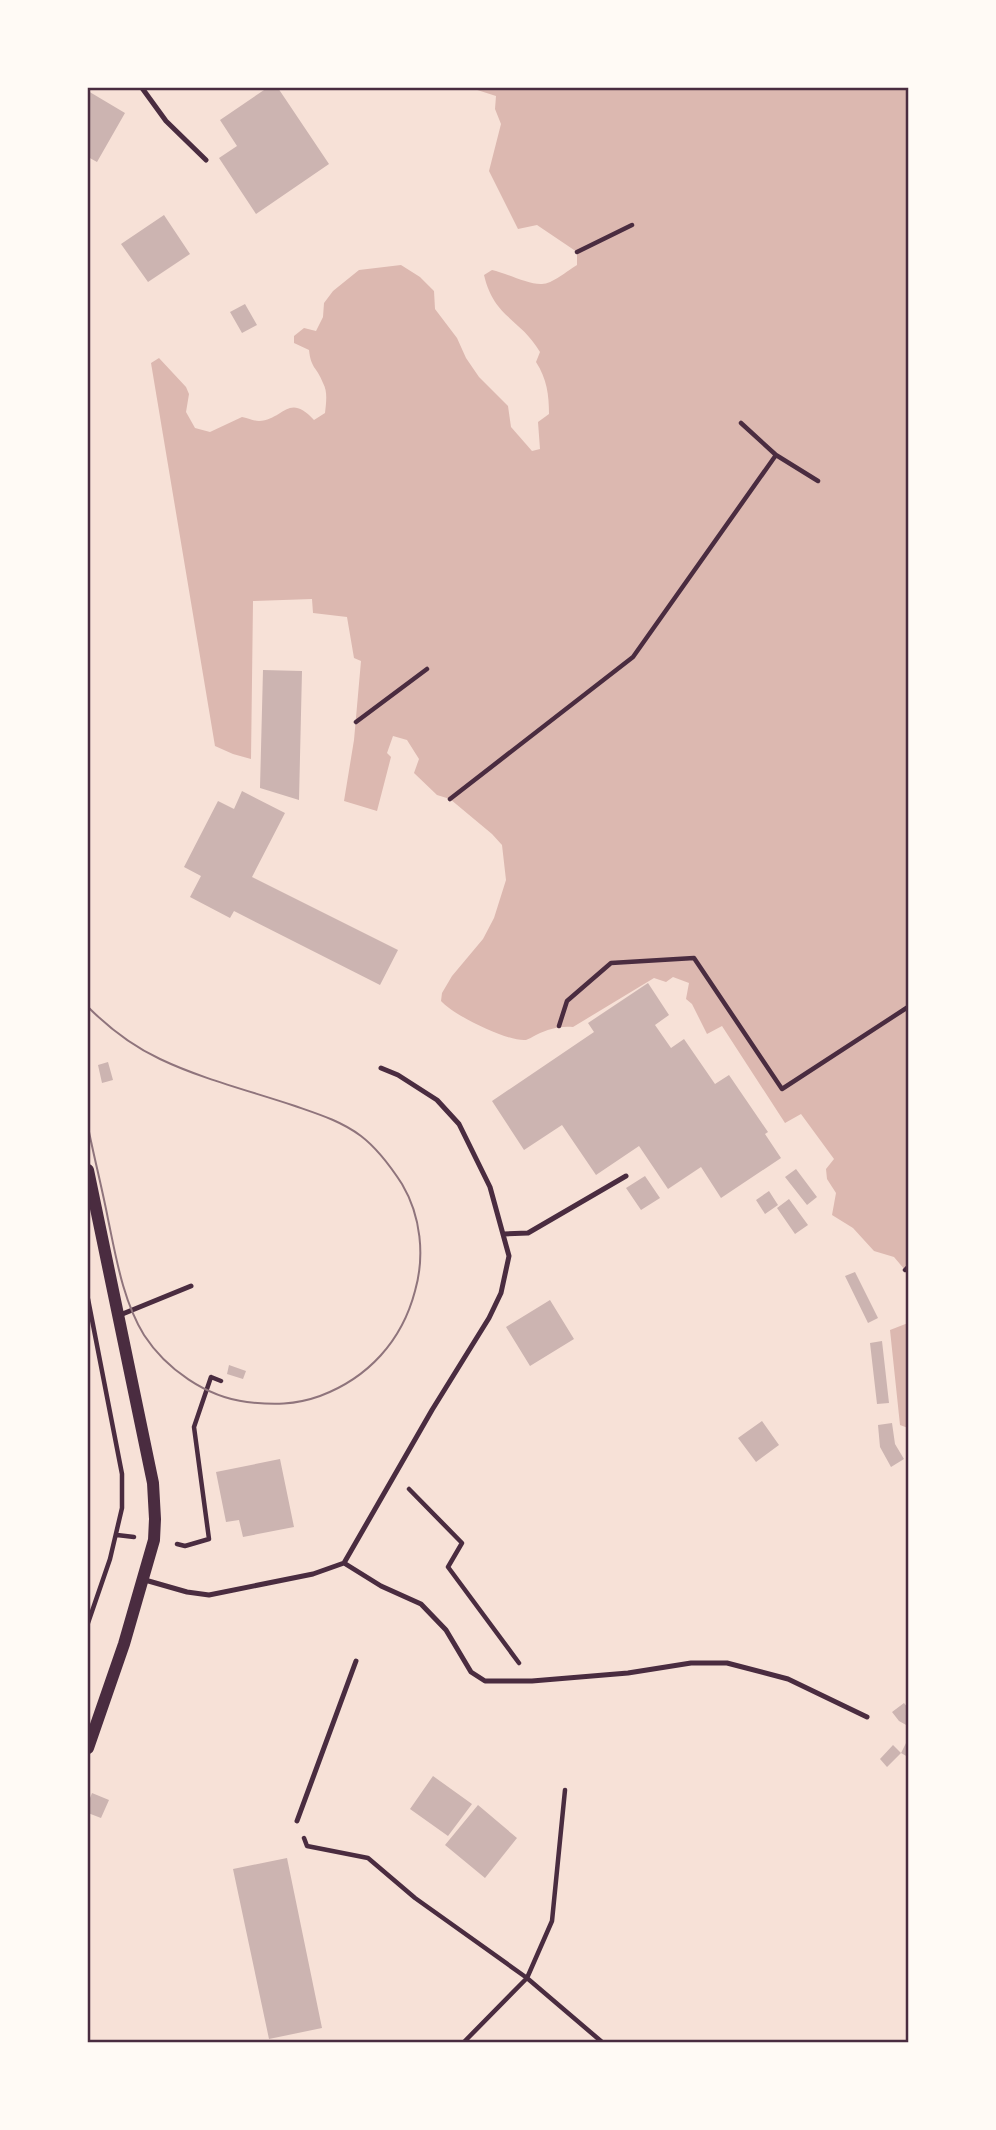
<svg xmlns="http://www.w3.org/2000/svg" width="996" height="2130" font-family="Barlow,sans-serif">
	<rect width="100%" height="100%" fill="#f7e1d7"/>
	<path fill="#dcb8b0" d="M471,88h437v1194l-3,-12 -11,-13 -20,-6 -21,-23 -21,-13 4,-22 -9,-14 -1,-10 8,-10 -33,-45 -16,9 -63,-97 -15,8 -15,-30 -6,-5 3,-16 -16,-6 -7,5 -12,-4 -81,49c-15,-1 -24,2 -37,8 -4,2 -7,4 -10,5 -18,2 -73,-25 -85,-39l1,-8 10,-17 31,-37 11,-21 12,-38 -4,-35 -10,-11 -42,-35 -13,-4 -23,-22 5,-14 -12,-19 -14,-4 -6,17 4,4 -14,54 -33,-10 10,-61 7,-79 -7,-3 -7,-41 -34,-4 -1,-14 -59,2 -2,158 -18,-5 -18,-8 -64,-383 8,-5 27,29 3,7 -3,18 9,16 15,4 32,-15c5,1 12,4 17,4 25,-1 29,-29 55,-1l11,-7c1,-10 3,-21 -2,-30 -6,-16 -12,-14 -14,-33l-15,-7v-7l10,-8 12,3 7,-14 1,-14 9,-12 26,-21 42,-5 19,12 14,14 1,18 22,29 9,20 13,19 29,29 3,21 21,24 8,-2 -2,-27 11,-8c0,-19 -2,-35 -13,-52l4,-10c-19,-33 -46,-34 -56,-77l8,-5c14,3 37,15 50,14 10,0 25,-13 35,-19v-13l-40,-27 -19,4 -29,-58 12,-47 -6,-15 1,-13z
		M908,1323v105l-8,-3 -10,-95z"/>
	<path fill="#ccb4b1" d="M267,88h11l51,76 -73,50 -37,-56 18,-12 -17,-26z
		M88,91l37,22 -28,49 -9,-5z
		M164,215l26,39 -42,28 -27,-38z
		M245,304l12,21 -15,8 -12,-21z
		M263,670l39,1 -3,129 -39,-12z
		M242,791l43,22 -33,64 146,73 -18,35 -146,-74 -4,7 -40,-21 11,-21 -17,-9 34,-66 16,8z
		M648,983l21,32 -14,10 16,23 13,-9 31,45 14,-9 39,57 -3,2 16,24 -60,40 -20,-31 -33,22 -29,-43 -43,29 -34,-50 -38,25 -32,-49 102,-69 -6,-9z
		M108,1062l5,18 -11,3 -4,-18z
		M796,1169l21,28 -10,8 -22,-28z
		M645,1176l15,22 -19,12 -15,-22z
		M769,1191l9,14 -13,9 -9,-14z
		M789,1199l19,26 -13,9 -18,-26z
		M855,1272l23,46 -10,5 -23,-47z
		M550,1300l24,39 -44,27 -24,-39z
		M882,1341l7,62 -12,1 -7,-61z
		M229,1365l17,6 -3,8 -16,-5z
		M762,1421l17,24 -23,17 -18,-24z
		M892,1423l3,21 9,15 -13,8 -11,-20 -2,-22z
		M280,1459l14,68 -51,10 -4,-17 -13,2 -10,-50z
		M904,1703l4,5v18l-9,-5 -7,-9z
		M908,1739v18l-7,-4z
		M893,1745l8,8 -14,14 -7,-8z
		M433,1776l39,28 -24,32 -38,-27z
		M92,1793l17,7 -8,18 -13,-5v-10z
		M478,1805l39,33 -32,40 -40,-33z
		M287,1858l35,170 -53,11 -36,-170z"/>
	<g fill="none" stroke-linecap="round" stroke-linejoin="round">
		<path stroke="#4a2c40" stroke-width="4.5" d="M577,252l55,-27
			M741,423l35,32 42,26
			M356,722l71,-53
			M450,799l183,-142 143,-202
			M559,1026l8,-25 44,-38 83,-5 88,131 126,-82
			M905,1270l3,-3
			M88,1299l34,175v34l-12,51 -22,64
			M409,1489l53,54 -14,24 71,96
			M117,1535l17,2
			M177,1544l8,2 24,-7 -15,-112 17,-50 10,4
			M565,1790l-13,131 -25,57 75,64
			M304,1838l3,8 61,12 47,40 112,80 -63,64"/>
		<path stroke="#4a2c40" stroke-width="5" d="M142,88l24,33 40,39
			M504,1234l24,-1 98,-57
			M120,1315l71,-29
			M344,1563l37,23 40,18 25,26 25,42 14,9h47l96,-8 63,-10h36l61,16 79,38
			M145,1580l42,12 22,3 104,-21 31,-11 88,-153 57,-92 12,-25 8,-37 -19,-69 -31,-63 -22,-24 -39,-25 -17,-7
			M297,1821l59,-160"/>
		<path stroke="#4a2c40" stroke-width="12" d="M88,1170l65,313 2,36 -1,21 -30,104 -36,104"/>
		<path stroke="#8f747c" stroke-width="2" d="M88,1007c21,21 44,39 72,52 42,20 90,32 135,47 23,8 46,15 66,30 17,13 30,31 41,48 19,32 23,72 13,107 -13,50 -47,87 -95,105 -25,9 -47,9 -73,6 -41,-5 -81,-33 -103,-67 -21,-34 -28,-78 -36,-116 -6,-31 -14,-62 -20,-92"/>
	</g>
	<rect width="996" height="2130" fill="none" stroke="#fffaf5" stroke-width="178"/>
	<rect x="89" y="89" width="818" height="1952" fill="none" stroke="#4a2c40" stroke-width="2.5"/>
</svg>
